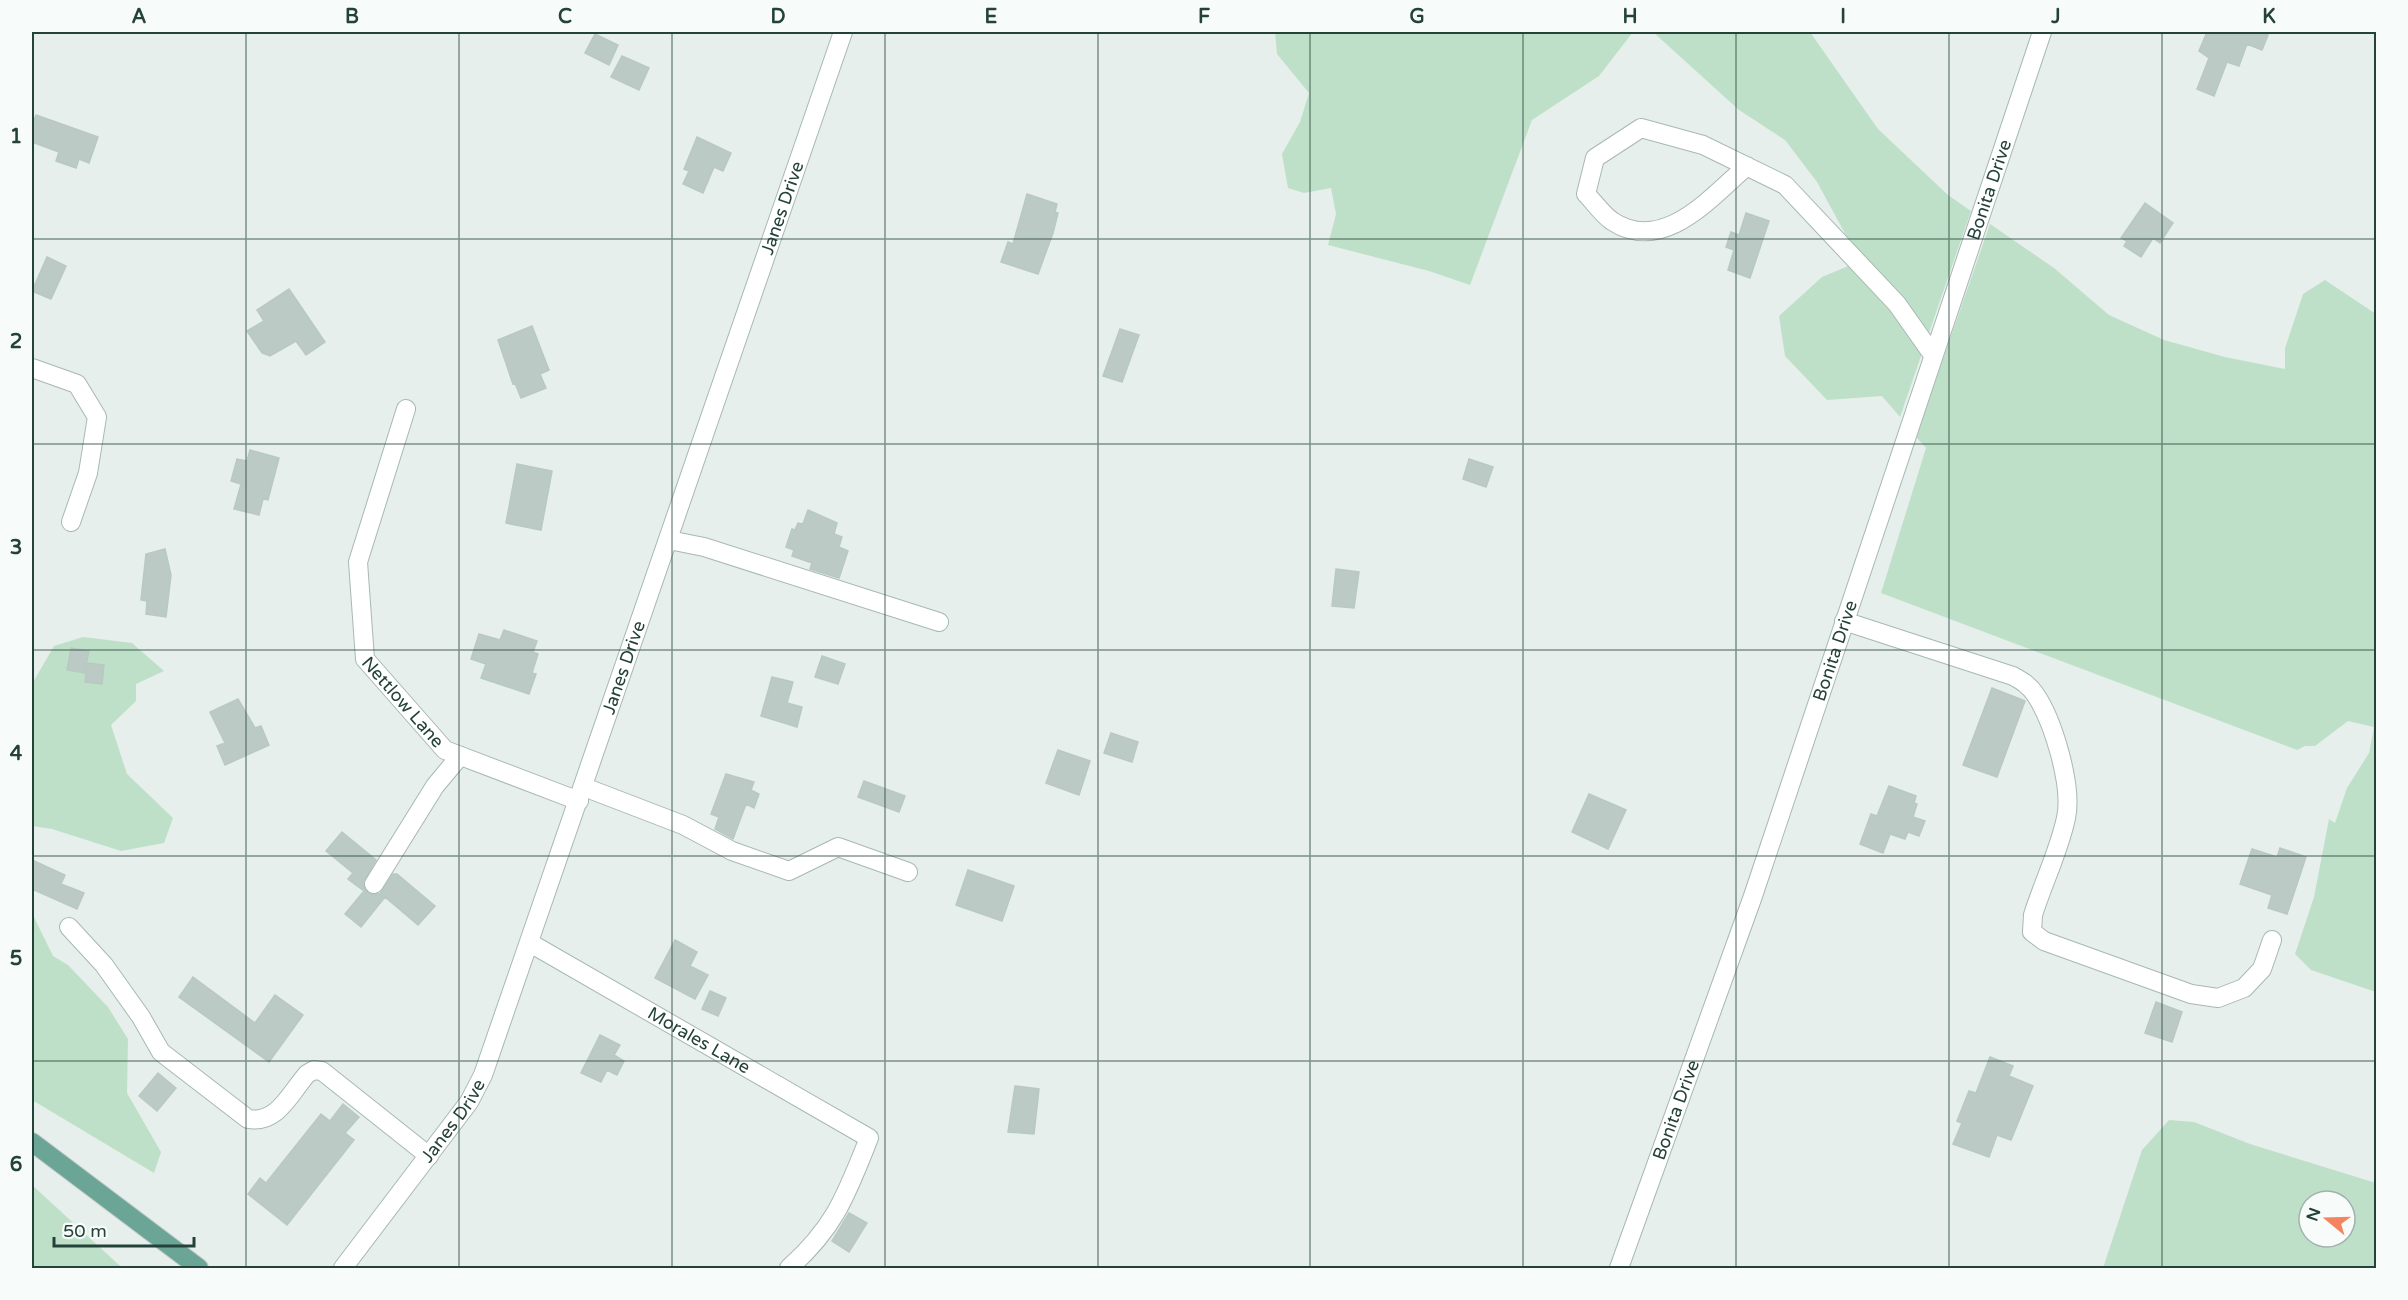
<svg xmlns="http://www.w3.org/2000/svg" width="2408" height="1300" font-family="'Varela Round',sans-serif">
	<rect width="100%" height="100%" fill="#e6efeb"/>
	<path fill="#bfe0c8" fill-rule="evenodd" d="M1275,32h358l-34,44 -67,44 -62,165 -41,-14 -101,-26 8,-31 -5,-26 -27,5 -16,-5 -6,-34 18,-32 9,-29 -32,-39z
		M1653,32h157l68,97 70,66 23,16 -71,206 -18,-21 -55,4 -42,-44 -6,-40 43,-39 38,-16 -43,-79 -32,-42 -46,-30z
		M1990,224l64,44 55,47 55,25 61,17 60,12v-21l18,-54 22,-14 51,34v678l-65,-22 -16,-16 19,-57 15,-78 6,4 12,-35 22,-35 5,-26 -26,-6 -33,25h-10l-8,4 -416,-157 45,-145 -10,-11z
		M83,637l49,6 32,28 -28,13v17l-25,24 16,49 46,44 -9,25 -43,8 -69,-22 -20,-3v-142l22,-38z
		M32,913l21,43 15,9 40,42 20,32 -1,54 34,59 -7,21 -122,-73z
		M2169,1120l25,2 56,22 126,39v85h-273l39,-118zM2309,1201h36v36h-36z
		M32,1185l86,79 5,4h-91z"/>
	<path fill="#bbcac4" stroke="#b8c9c2" stroke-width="1.5" d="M2207,32h52l9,3 -6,15 -15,-6 -8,22 -12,-4 -13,34 -17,-7 12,-31 -10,-7z
		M595,34l23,11 -9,20 -24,-12z
		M622,56l27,12 -10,22 -28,-13z
		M36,115l62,22 -9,26 -10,-4 -3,9 -20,-7 3,-9 -27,-10v-16z
		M697,137l34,16 -8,18 -9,-4 -11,26 -20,-9 6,-13 -5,-2z
		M1027,194l30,10 -2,8 3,1 -5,20 -15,41 -37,-12 7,-20 5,2z
		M2145,203l28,20 -13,20 -7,-5 -12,19 -17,-11 3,-5 -6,-3z
		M1746,213l23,8 -19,57 -22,-8 6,-20 -8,-3 5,-15 8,3z
		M47,257l19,9 -15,33 -19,-8z
		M289,289l36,53 -19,13 -10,-14 -26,15 -8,-3 -15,-22 17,-10 -7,-11z
		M532,326l17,44 -9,4 6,14 -25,10 -6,-15 -2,1 -15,-44z
		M1120,329l19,6 -17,47 -19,-6z
		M250,450l29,8 -11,42 -5,-1 -4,16 -25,-6 7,-25 -10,-3 6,-22 10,2z
		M1469,459l24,8 -7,20 -23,-8z
		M517,464l35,7 -11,59 -35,-7z
		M808,510l29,13 -3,11 8,3 -3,10 9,4 -9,27 -29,-9 2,-6 -20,-7 2,-6 -8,-3 6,-18 3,1 3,-7 5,1z
		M165,549l6,26 -5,42 -20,-3 1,-13 -6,-1 5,-46z
		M1336,569l23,3 -5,36 -22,-2z
		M504,630l33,11 -4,11 5,2 -6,19 4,1 -7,20 -48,-16 5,-14 -15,-5 8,-25 21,6z
		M71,648l18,3 -5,22 -17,-3z
		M822,656l23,8 -7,20 -23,-7z
		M87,663l17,2 -2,19 -17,-2z
		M772,677l21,5 -6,21 15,4 -5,20 -36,-11z
		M1992,688l33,13 -28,76 -34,-12z
		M238,699l17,29 6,-2 8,19 -44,20 -8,-19 8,-3 -15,-31z
		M1111,733l27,9 -6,20 -28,-9z
		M1058,750l32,11 -11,34 -33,-12z
		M726,774l28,8 -3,8 8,4 -5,14 -8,-4 -13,35 -18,-10 4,-12 -8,-3z
		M864,781l41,15 -6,16 -41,-15z
		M1889,786l27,10 -2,7 3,1 -4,13 12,4 -6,15 -11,-4 -3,7 -15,-5 -7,19 -23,-9 11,-30 6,2z
		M1589,794l37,16 -18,39 -36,-17z
		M342,832l34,28 -13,23 5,10 12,1 13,-20h4l38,32 -17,19 -33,-28 -24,30 -16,-13 19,-23 -16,-12 5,-6 -27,-22z
		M2280,848l26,9 -19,57 -19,-6 4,-13 -32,-11 12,-35 25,8z
		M32,860l33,15 -4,9 23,9 -7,16 -45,-20z
		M968,870l46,16 -12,35 -46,-16z
		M675,940l22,12 -7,14 18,9 -13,24 -40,-21z
		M193,977l62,46 20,-28 28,20 -34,47 -90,-65z
		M710,991l16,7 -8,18 -16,-7z
		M2156,1002l26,10 -10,30 -27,-9z
		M600,1035l20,10 -6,10 10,6 -7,14 -10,-5 -6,12 -20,-9z
		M1990,1057l23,9 -4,10 24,10 -22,54 -14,-5 -8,22 -36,-13 9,-21 -5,-2 12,-30 7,2z
		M158,1073l18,15 -19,23 -18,-15z
		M1015,1086l24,3 -5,45 -26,-2z
		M343,1104l16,13 -14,16 9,7 -67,85 -39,-31 12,-16 6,5 55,-69 9,7z
		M849,1213l18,10 -18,29 -17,-11z"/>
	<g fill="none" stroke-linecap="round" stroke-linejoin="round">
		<g stroke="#a8b8b2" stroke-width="20">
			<g id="minor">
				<path d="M1747,166c-36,31 -84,89 -135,55 -10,-7 -18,-19 -26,-27l9,-36 46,-30 62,17 82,40 112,119 36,51"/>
				<path d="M32,368l45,16 20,33 -9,56 -17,49"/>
				<path id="s1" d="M406,409l-48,153 7,97 80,91 134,51"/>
				<path d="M669,540l35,7 235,75"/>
				<path d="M1844,621l169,55c9,5 16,9 22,18 18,26 38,92 31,124 -7,33 -23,65 -33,97l-1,17 12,9 147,53 27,4 26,-10 18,-19 10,-29"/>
				<path d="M584,787l99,38 49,26 57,20 49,-24 70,25"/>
				<path d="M374,884l61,-98 25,-30"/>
				<path d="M69,927l35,38 37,52 20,35 87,67c29,5 41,-24 59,-45l7,-4 8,1 107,85"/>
				<path id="s2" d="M530,943l339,195c-23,57 -33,88 -80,130"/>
				<path id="s3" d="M343,1268l126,-166 14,-27 360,-1043"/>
				<path id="s4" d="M1619,1268l134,-372 289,-864"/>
			</g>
		</g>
		<g stroke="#c2cac8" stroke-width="20">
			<path id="major" d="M32,1142l167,126"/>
		</g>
		<use href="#minor" stroke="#fff" stroke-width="18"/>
		<use href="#major" stroke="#6aa596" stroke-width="18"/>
	</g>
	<path fill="none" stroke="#24423a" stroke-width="1.5" stroke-opacity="0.55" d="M246,32v1236M459,32v1236M672,32v1236M885,32v1236M1098,32v1236M1310,32v1236M1523,32v1236M1736,32v1236M1949,32v1236M2162,32v1236M32,239h2344M32,444h2344M32,650h2344M32,856h2344M32,1061h2344"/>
	<g text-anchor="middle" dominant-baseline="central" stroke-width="4.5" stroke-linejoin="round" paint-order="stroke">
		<g font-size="18" fill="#24423a" stroke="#f7fbf9">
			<text stroke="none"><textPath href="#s4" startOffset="1140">Bonita Drive</textPath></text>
			<text stroke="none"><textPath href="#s3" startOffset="1156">Janes Drive</textPath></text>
			<text stroke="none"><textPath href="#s4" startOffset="654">Bonita Drive</textPath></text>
			<text stroke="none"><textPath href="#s3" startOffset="670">Janes Drive</textPath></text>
			<text stroke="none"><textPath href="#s1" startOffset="315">Nettlow Lane</textPath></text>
			<text stroke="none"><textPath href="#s2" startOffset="195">Morales Lane</textPath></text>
			<text stroke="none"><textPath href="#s4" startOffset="168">Bonita Drive</textPath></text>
			<text stroke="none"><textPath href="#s3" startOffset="184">Janes Drive</textPath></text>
		</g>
	</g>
	<rect width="2408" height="1300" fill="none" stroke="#f7fbf9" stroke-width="66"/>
	<g transform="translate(2327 1219) rotate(289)"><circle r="28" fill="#f7fbf9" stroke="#a3b1ad" stroke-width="1.5"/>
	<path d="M0-4.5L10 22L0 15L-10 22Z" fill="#f4845f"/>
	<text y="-9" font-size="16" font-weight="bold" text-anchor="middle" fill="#24423a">N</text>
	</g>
	<path d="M54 1237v9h140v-9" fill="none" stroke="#24423a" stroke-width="3"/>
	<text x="63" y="1237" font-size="18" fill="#24423a" stroke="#f7fbf9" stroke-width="4.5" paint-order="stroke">50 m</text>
	<rect x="33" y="33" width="2342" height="1234" fill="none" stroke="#24423a" stroke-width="2"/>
	<g font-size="20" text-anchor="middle" font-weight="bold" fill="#24423a">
		<text x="139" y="23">A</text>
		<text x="352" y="23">B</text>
		<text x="565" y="23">C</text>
		<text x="778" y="23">D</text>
		<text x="991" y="23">E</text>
		<text x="1204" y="23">F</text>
		<text x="1417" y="23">G</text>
		<text x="1630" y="23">H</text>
		<text x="1843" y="23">I</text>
		<text x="2056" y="23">J</text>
		<text x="2269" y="23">K</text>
		<text x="16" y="143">1</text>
		<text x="16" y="348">2</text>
		<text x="16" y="554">3</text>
		<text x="16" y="760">4</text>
		<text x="16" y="965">5</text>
		<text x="16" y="1171">6</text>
	</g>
</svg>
